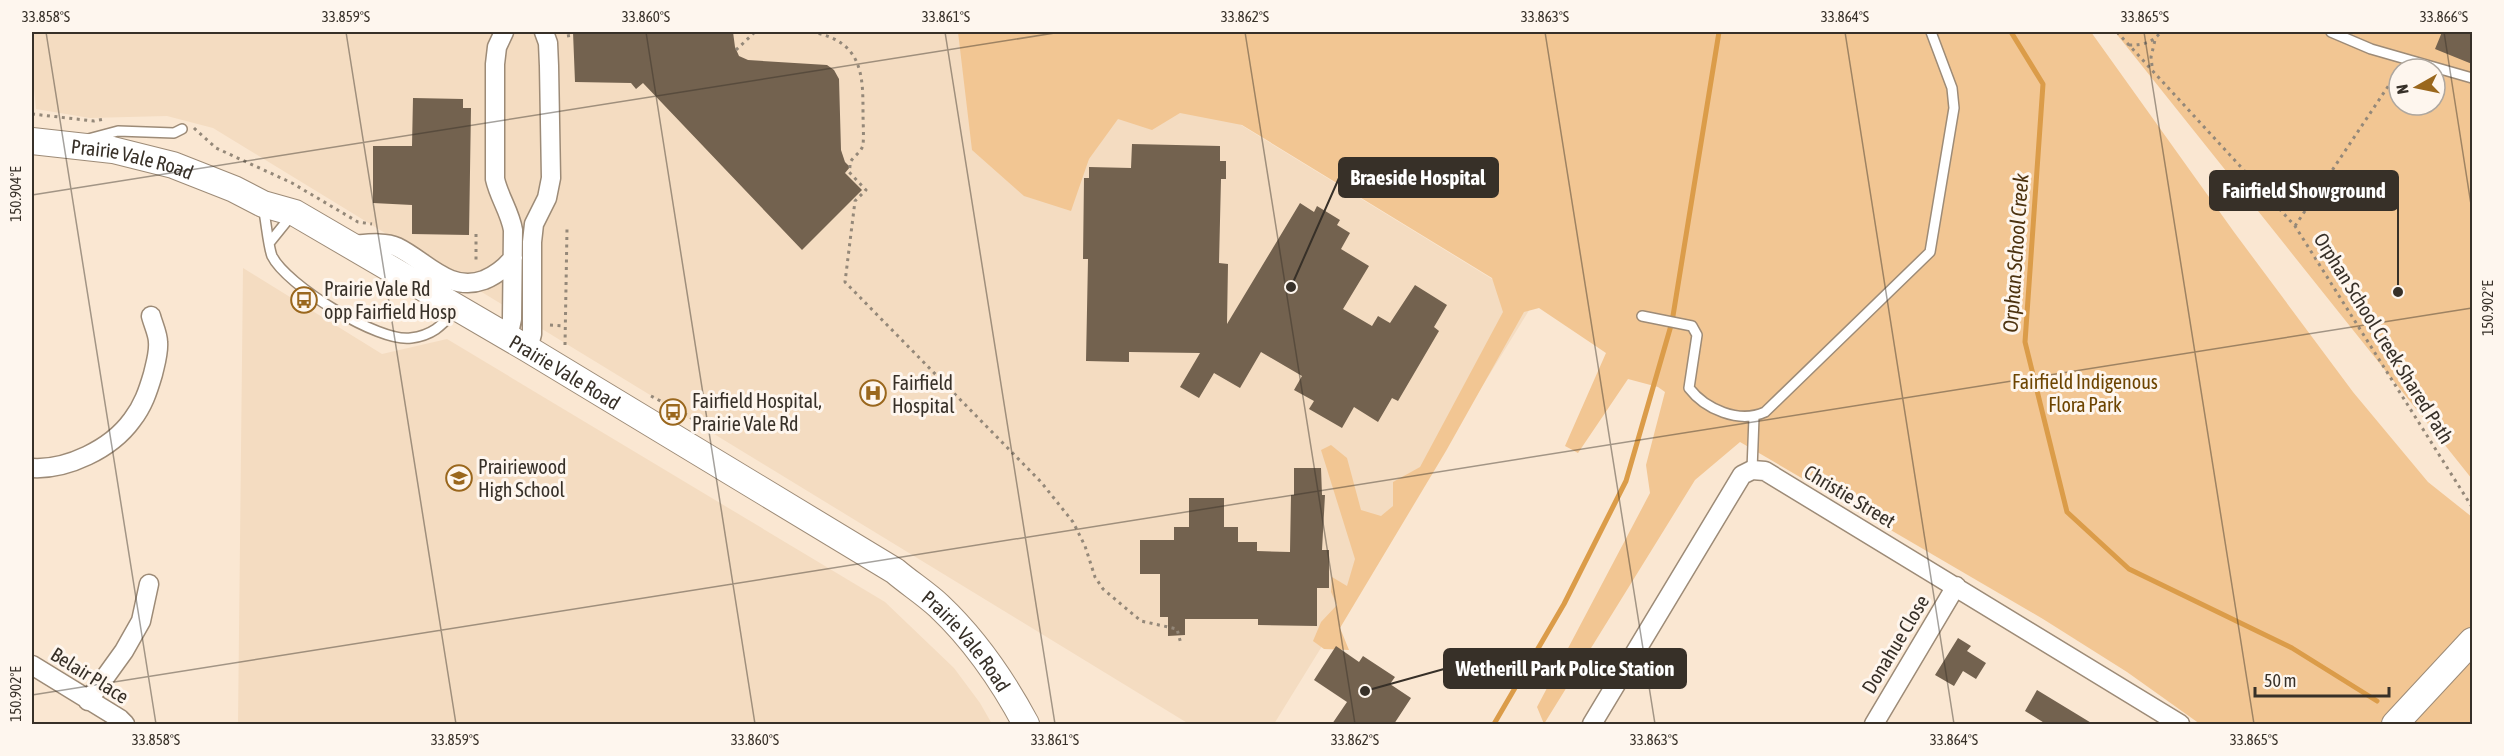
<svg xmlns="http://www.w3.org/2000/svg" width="2504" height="756" font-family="'Asap Condensed',sans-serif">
	<rect width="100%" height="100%" fill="#fae7d2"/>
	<path fill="#f4dcc1" d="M32,32h1057l444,272 -259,420h-85l-976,-596 -46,-12 -77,2 -54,-9 -4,-41z
		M243,268l139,86 65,-15 438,263 69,66 26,35 12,21h-754z"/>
	<path fill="#f2c693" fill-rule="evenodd" d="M958,32h1133l143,200 119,160 75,90 44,35v207h-272l-73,-52 -84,-53 -303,-177 -45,38 -151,244 -7,-17 113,-214 -4,-28 19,-73 -7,-5 -30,-8 -50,74 -13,-7 41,-93 -67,-45 -15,4 -78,139 -106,177 9,22 -25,-1 -11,-8 8,-19 16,-17 -6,-13 1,-15 15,9 8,-27 -34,-109 10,-5 16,13 14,52 20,6 12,-10v-24l27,-15 83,-155 -11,-34 -250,-153 -62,-12 -28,17 -34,-11 -29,40 -18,52 -47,-15 -52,-46z
		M2115,32h357v447zM2399,69h36v36h-36z"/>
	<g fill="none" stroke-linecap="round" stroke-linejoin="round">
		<path stroke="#db9c49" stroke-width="5" d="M2011,32l32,52 -18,258 42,170 62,57 163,79 85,53
			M1494,724l70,-120 62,-123 46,-159 47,-290"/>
	</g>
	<path fill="#73624f" d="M573,32h160l2,15 4,9 9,4 79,5 7,5 5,9 2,71 4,12 5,5 -5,6 17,17 -60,60 -159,-167 -7,6 -5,-6 -56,-1z
		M2442,32h30v32l-37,-15z
		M413,98l50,1v9h8l-2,127 -57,-1v-29l-39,-2v-57h39z
		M1132,144l88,2v15h6v18h-5l-2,84 9,1 -1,60 73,-121 14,9 3,-6 23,14 -3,5 13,8 -9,16 28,17 -26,43 29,17 6,-10 12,7 25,-38 32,20 -13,22 5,4 -41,70 -6,-3 -14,24 -24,-15 -12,21 -33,-19 5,-8 -20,-11 8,-14 -41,-24 -21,36 -26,-15 -15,25 -19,-11 20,-34 -71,-1v10l-43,-1 2,-102h-5l1,-81h5v-11l42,1z
		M1294,468h27l1,27h3l-3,55h7v38h-12v38l-59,-1v-6h-73v16l-17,1v-19h-8v-43h-20v-34h34v-13h15v-29h35v29h14v15h19v9l33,1 1,-57h3z
		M1958,638l13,8 -4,5 19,12 -10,16 -13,-8 -9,15 -19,-11z
		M1336,646l23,16 4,-6 32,21 -5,7 21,14 -17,26h-62l15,-22 -33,-22z
		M2037,690l56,34h-47l-21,-13z"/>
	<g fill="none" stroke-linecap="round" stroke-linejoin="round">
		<g stroke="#9d8b77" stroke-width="12">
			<path id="lane" d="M2331,32l40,17 101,29
				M88,139l30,-8 56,2 8,-4
				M263,207c3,12 5,39 9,49 14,29 107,87 139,82 22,-3 30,-12 45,-28
				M270,242l21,-26
				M1642,316l50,10 5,9 -8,53c16,21 50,36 76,24l165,-160 24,-144 -2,-20 -21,-56
				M1752,470l2,-53"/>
		</g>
		<g stroke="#9d8b77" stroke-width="21">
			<path id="street" d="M504,32l-7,15 -2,17v115c4,18 15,33 18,51l-1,89 -4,19
				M351,245c14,-1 34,-4 46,2 29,14 52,46 87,33 12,-5 21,-12 29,-22
				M528,349l4,-15v-92l2,-18 13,-26 4,-20 -2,-112 -1,-23 -4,-11
				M32,468c35,2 79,-19 100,-48 11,-14 16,-29 21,-46 2,-9 6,-21 5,-32 0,-8 -5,-18 -7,-26
				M32,665l88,54 5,5
				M88,701l36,-50 17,-30 8,-37
				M1592,724l150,-249 10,-5 13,1 415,253
				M1874,724l82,-138"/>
		</g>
		<g stroke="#9d8b77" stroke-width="28">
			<g id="secondary">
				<path id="s1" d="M32,141l81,9 60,15 61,24 29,15 32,9 233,136 367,222c14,12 30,22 44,35 36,34 64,75 87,118"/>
				<path d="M2395,724l77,-83"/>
			</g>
		</g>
		<path stroke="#948879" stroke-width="3" stroke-dasharray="3 4.5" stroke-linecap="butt" d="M2117,32l178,194 177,281
			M567,36l6,-1
			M2129,45c14,0 23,-2 32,-13
			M736,50l19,-18c22,0 48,-4 69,3 39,12 39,44 39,78 0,10 1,22 0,32 -2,8 -11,12 -13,18 0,3 0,6 -1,9l17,18 -11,11 -10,81 196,200 32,40 12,24 10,31 8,12 38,32 36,8 4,15
			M2152,66l-1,-9 4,-17
			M32,114l62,7 10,-2
			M194,128l22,20 76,35 66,39 14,2
			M2295,226l104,-156
			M476,234v30
			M550,325l15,1
			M565,345l2,-116
			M651,396l36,19 24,18"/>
		<use href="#lane" stroke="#fff" stroke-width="9"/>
		<use href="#street" stroke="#fff" stroke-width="18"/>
		<use href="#secondary" stroke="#fff" stroke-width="26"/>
	</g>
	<path fill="none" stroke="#373028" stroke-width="1.5" stroke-opacity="0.45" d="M46,32l110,692M346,32l110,692M646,32l109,692M945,32l110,692M1245,32l110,692M1545,32l110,692M1845,32l109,692M2144,32l110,692M2444,32l28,179M32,195l1029,-163M32,695l2440,-387"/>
	<defs>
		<g id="bus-ring" transform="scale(1.35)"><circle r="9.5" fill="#fef6ee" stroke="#9a671d" stroke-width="1.5"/><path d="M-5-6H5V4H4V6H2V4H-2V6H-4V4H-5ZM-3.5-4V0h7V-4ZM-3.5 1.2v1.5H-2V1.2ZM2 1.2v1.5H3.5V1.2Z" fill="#9a671d"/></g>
		<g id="hospital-ring" transform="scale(1.35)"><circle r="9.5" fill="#fef6ee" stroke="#9a671d" stroke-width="1.5"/><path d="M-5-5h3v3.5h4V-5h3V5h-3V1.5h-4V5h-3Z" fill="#9a671d"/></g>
		<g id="school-ring" transform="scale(1.35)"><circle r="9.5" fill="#fef6ee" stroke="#9a671d" stroke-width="1.5"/><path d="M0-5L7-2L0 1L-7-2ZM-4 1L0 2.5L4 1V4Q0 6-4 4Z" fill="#9a671d"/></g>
	</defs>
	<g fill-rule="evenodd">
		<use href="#bus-ring" x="304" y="300"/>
		<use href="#hospital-ring" x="873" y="393"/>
		<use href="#bus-ring" x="673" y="412"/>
		<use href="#school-ring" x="459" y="478"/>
	</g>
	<g text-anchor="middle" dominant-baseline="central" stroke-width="6" stroke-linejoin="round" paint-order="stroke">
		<g font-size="20" fill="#373028" stroke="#fef6ee">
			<text stroke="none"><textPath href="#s1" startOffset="102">Prairie Vale Road</textPath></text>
			<text transform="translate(2384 338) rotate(58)">Orphan School Creek Shared Path</text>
			<text stroke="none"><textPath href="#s1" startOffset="588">Prairie Vale Road</textPath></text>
			<text transform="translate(1850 496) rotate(31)">Christie Street</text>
			<text stroke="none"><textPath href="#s1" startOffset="1074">Prairie Vale Road</textPath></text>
			<text transform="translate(1895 644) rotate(-59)">Donahue Close</text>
			<text transform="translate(90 675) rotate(32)">Belair Place</text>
		</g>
		<g font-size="20" fill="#373028" stroke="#fef6ee" text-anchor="start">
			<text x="324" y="288">Prairie Vale Rd<tspan x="324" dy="23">opp Fairfield Hosp</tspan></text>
			<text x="892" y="382">Fairfield<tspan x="892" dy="23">Hospital</tspan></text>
			<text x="692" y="400">Fairfield Hospital,<tspan x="692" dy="23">Prairie Vale Rd</tspan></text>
			<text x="478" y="466">Prairiewood<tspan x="478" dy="23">High School</tspan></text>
		</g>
		<g font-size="20" fill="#6d4400" stroke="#fef6ee">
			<text x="2085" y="381">Fairfield Indigenous<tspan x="2085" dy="23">Flora Park</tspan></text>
		</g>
		<g font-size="21" font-style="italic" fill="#4c320f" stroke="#fef6ee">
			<text transform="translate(2015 253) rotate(-86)">Orphan School Creek</text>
		</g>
	</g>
	<path fill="none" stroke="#373028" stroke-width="2" d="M1291 287L1339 178M2398 292L2398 190M1365 691L1444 669"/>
	<g fill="#373028" stroke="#fef6ee" stroke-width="2">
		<circle cx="1291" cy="287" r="6"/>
		<circle cx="2398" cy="292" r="6"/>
		<circle cx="1365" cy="691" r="6"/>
	</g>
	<g fill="#373028" stroke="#373028" stroke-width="2">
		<rect x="1339" y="158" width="159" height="39" rx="6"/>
		<rect x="2210" y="171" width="188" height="39" rx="6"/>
		<rect x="1444" y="649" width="242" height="39" rx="6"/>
	</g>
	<g font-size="21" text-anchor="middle" font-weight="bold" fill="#fff">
		<text x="1418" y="185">Braeside Hospital</text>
		<text x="2304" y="198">Fairfield Showground</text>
		<text x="1565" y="676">Wetherill Park Police Station</text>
	</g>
	<rect width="2504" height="756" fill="none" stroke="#fef6ee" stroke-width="66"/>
	<g transform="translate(2417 87) rotate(261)"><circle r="28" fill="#fef6ee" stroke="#aea79f" stroke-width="1.5"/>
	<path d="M0-4.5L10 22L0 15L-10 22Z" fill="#9a671d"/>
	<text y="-9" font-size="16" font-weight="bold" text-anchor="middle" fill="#373028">N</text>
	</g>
	<path d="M2255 687v9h134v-9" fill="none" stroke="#373028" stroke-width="3"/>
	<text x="2264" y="687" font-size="18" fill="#373028" stroke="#fef6ee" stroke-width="4.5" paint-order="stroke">50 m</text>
	<rect x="33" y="33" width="2438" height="690" fill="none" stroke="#373028" stroke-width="2"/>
	<g font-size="15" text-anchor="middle" fill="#373028">
		<text x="46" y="22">33.858°S</text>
		<text x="346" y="22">33.859°S</text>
		<text x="646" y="22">33.860°S</text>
		<text x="946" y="22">33.861°S</text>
		<text x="1245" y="22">33.862°S</text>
		<text x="1545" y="22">33.863°S</text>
		<text x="1845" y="22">33.864°S</text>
		<text x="2145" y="22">33.865°S</text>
		<text x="2444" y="22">33.866°S</text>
		<text transform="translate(16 194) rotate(-90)" y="5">150.904°E</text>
		<text transform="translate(2488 308) rotate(-90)" y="5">150.902°E</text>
		<text transform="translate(16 694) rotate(-90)" y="5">150.902°E</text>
		<text x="156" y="745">33.858°S</text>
		<text x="455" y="745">33.859°S</text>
		<text x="755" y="745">33.860°S</text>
		<text x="1055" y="745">33.861°S</text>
		<text x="1355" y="745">33.862°S</text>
		<text x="1654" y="745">33.863°S</text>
		<text x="1954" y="745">33.864°S</text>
		<text x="2254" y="745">33.865°S</text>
	</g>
</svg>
